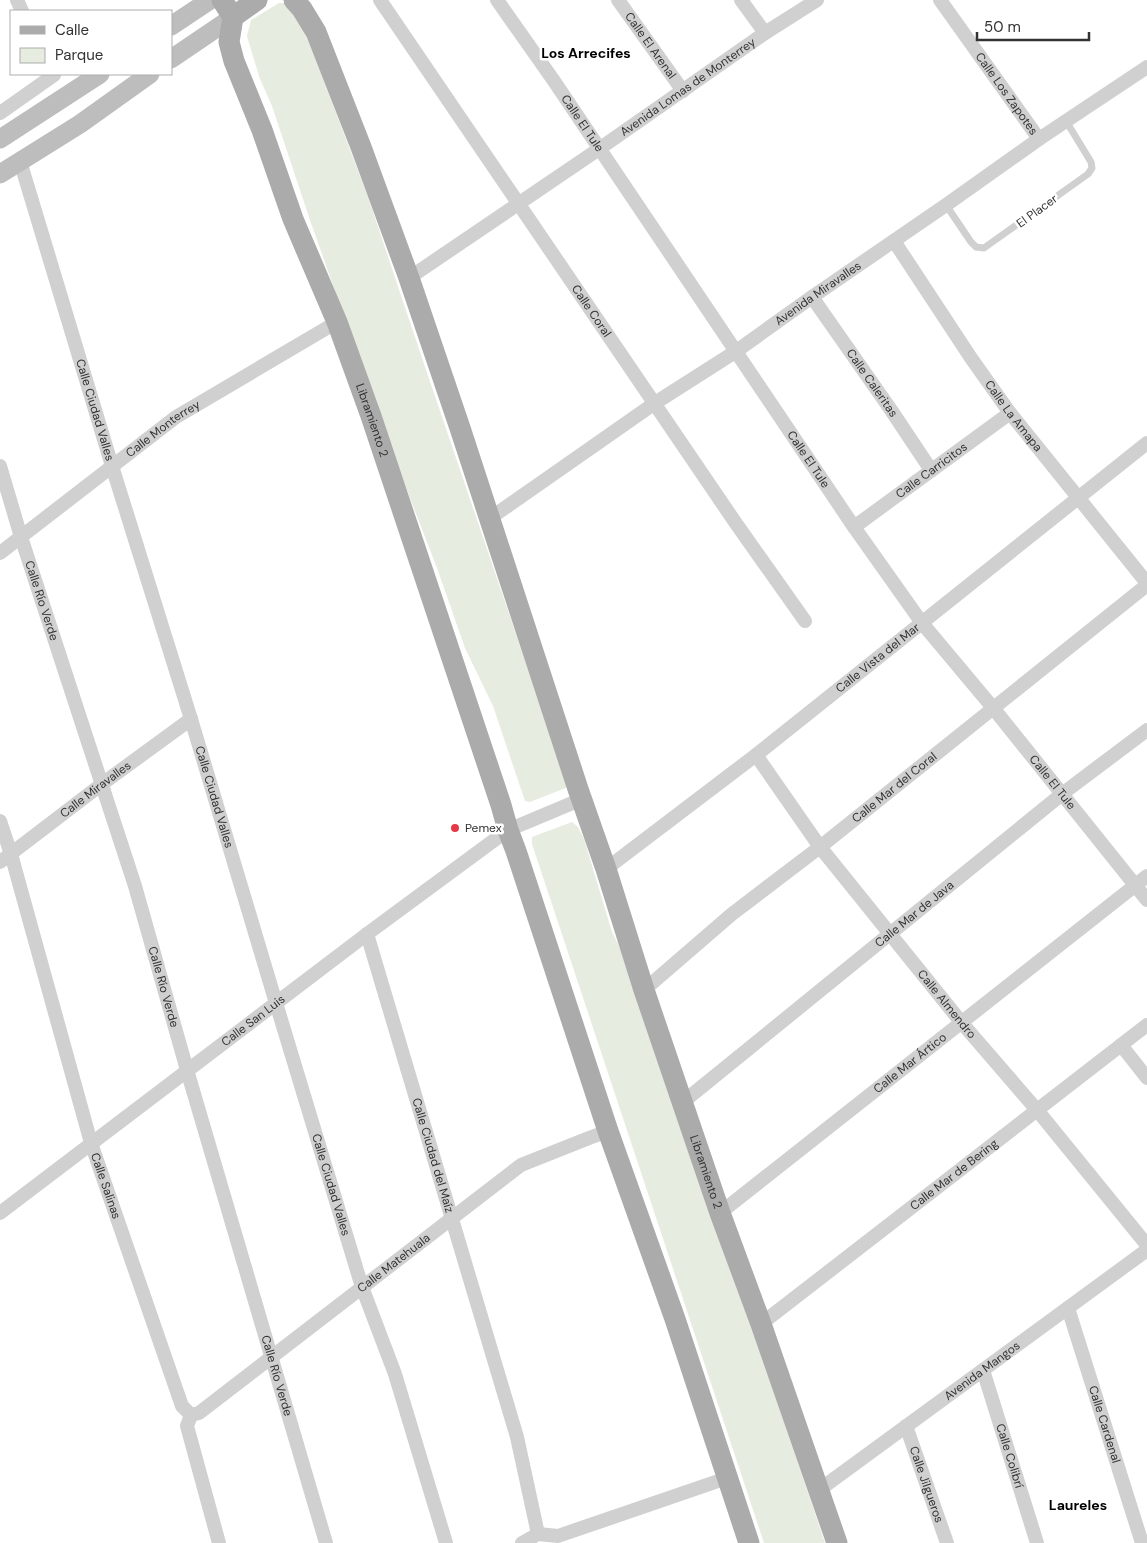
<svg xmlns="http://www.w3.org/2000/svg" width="1147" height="1543" font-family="'DM Sans',sans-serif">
	<rect width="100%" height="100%" fill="#fff"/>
	<path fill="#e6ecdf" d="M279,3h7l14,19 14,33 54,142 54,161 146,429 -38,15 -5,-1 -32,-95 -28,-58 -28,-80 -42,-109 -18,-58 -19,-45 -47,-133 -39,-117 -12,-27 -12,-39 -1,-4 4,-16z
		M572,822l6,5 6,12 28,93 22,44 191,567h-61l-232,-699v-7z"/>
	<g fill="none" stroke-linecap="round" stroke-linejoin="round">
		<path stroke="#d0d0d0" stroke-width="7" d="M946,205l25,37 5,5 8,1 104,-74 4,-6 -1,-6 -25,-41"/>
		<g stroke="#d0d0d0" stroke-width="14">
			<path d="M17,0l5,11"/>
			<path id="s1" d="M380,0l355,522 70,99"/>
			<path id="s2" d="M497,0l57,81 300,446 68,96 72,86 153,191"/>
			<path id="s3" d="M618,0l65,91"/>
			<path d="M741,0l24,33"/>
			<path id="s4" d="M940,0l99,139"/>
			<path d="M0,113l54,-38"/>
			<path id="s5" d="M20,161l92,305 79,253 85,284 86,284 33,87 51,169"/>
			<path id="s6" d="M894,241l77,117 39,55 137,170"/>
			<path id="s7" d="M409,278l190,-129 166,-116 52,-33"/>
			<path id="s8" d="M812,297l79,113 40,60"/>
			<path id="s9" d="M0,466l21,71 114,349 52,184 139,473"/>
			<path id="s10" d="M489,519l166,-116 80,-51 77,-55 134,-92 93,-66 108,-72"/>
			<path id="s11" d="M854,527l156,-114"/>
			<path id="s12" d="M0,553l176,-136 161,-95"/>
			<path id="s13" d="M756,755l64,92 141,175 76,88 110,135"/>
			<path id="s14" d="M0,821l11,33 80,289 91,263 9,9"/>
			<path id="s15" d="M0,862l102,-78 89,-65"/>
			<path id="s16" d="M606,869l150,-114 391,-312"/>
			<path id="s17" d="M367,934l150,503 21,97"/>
			<path id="s18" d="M644,990l88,-76 88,-67 327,-262"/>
			<path d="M1121,1045l26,33"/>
			<path id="s19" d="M683,1102l379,-308 85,-64"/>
			<path id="s20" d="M0,1213l367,-279 141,-104 74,-31"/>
			<path id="s21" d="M720,1213l427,-337"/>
			<path id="s22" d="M1068,1308l74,235"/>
			<path id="s23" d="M761,1324l386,-299"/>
			<path id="s24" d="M983,1370l54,173"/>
			<path id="s25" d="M191,1415l8,-2 322,-248 68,-27 19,-7"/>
			<path d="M191,1415l-4,11 32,117"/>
			<path id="s26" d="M906,1426l41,117"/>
			<path id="s27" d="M819,1490l328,-240"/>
			<path d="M522,1543l16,-9 20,2 169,-58"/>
		</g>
		<path stroke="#bdbdbd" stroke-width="19" d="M171,26l39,-26
			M171,59l62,-42
			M0,139l100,-65
			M0,174l80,-50 70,-50"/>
		<g stroke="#ababab" stroke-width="21">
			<path d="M222,0l11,17"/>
			<path id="s28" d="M294,0l8,9 14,23 45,115 48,131 51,150 118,361 28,80 38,121 76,223 41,111 76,219"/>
			<path id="s29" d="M233,17l-4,25 5,19 28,69 31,89 44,103 34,94 130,389 7,25 8,21 92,280 67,188 74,224"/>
			<path d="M233,17l24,-17"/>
		</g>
	</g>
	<circle fill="#e63946" stroke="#fff" stroke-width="2" cx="455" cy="828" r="5"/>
	<g text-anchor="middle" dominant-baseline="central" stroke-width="5" stroke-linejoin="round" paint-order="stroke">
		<g font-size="12" fill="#333" stroke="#fff">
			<text stroke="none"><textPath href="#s3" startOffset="56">Calle El Arenal</textPath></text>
			<text stroke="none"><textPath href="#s7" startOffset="338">Avenida Lomas de Monterrey</textPath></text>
			<text stroke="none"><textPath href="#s4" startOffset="115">Calle Los Zapotes</textPath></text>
			<text stroke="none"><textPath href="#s2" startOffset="150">Calle El Tule</textPath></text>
			<text transform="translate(1037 211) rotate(-36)">El Placer</text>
			<text stroke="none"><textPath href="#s10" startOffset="399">Avenida Miravalles</textPath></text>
			<text stroke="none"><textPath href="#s1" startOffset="376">Calle Coral</textPath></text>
			<text stroke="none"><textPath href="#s8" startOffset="105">Calle Caleritas</textPath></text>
			<text stroke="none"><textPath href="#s5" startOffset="260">Calle Ciudad Valles</textPath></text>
			<text stroke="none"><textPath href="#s6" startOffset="212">Calle La Amapa</textPath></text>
			<text stroke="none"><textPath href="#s29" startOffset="430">Libramiento 2</textPath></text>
			<text stroke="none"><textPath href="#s12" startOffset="205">Calle Monterrey</textPath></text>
			<text stroke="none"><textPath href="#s2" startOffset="555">Calle El Tule</textPath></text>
			<text stroke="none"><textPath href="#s11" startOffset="96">Calle Carricitos</textPath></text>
			<text stroke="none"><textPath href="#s9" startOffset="141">Calle Río Verde</textPath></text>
			<text stroke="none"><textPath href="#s16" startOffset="344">Calle Vista del Mar</textPath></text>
			<text stroke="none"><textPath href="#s2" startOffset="960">Calle El Tule</textPath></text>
			<text stroke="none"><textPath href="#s18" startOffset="322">Calle Mar del Coral</textPath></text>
			<text stroke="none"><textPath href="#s15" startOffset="120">Calle Miravalles</textPath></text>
			<text stroke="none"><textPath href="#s5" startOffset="665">Calle Ciudad Valles</textPath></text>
			<text stroke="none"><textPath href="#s19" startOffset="298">Calle Mar de Java</textPath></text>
			<text stroke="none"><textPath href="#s9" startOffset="546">Calle Río Verde</textPath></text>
			<text stroke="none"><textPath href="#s13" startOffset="314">Calle Almendro</textPath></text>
			<text stroke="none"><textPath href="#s20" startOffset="318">Calle San Luis</textPath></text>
			<text stroke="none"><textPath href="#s21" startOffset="242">Calle Mar Ártico</textPath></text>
			<text stroke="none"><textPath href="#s17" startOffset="231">Calle Ciudad del Maíz</textPath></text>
			<text stroke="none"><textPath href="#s28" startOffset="1244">Libramiento 2</textPath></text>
			<text stroke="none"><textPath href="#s23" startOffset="244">Calle Mar de Bering</textPath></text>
			<text stroke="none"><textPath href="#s5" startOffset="1070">Calle Ciudad Valles</textPath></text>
			<text stroke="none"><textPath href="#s14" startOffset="380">Calle Salinas</textPath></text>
			<text stroke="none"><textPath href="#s25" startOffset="254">Calle Matehuala</textPath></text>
			<text stroke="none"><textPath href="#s27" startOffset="202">Avenida Mangos</textPath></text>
			<text stroke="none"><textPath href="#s9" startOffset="951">Calle Río Verde</textPath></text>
			<text stroke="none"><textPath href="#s22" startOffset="122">Calle Cardenal</textPath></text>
			<text stroke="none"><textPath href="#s24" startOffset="90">Calle Colibrí</textPath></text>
			<text stroke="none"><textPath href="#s26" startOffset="62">Calle Jilgueros</textPath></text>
		</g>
		<g font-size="12" fill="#333" stroke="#fff" text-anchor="start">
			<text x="465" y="828">Pemex</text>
		</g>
		<g font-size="14" font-weight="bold" fill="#000" stroke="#fff">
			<text x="586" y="53">Los Arrecifes</text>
			<text x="1078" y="1505">Laureles</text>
		</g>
	</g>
	<rect x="10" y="10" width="162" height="65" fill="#ffffff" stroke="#adadad"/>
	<rect x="20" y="26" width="25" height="8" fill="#ababab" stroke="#adadad"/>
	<text x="55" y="35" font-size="15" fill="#333333">Calle</text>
	<rect x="20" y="48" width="25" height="15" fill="#e6ecdf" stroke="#adadad"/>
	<text x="55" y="60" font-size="15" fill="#333333">Parque</text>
	<path d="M977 32v8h112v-8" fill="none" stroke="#333333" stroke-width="2.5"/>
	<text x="984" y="32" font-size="15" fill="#333333" stroke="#ffffff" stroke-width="4" paint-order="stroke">50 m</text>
</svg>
